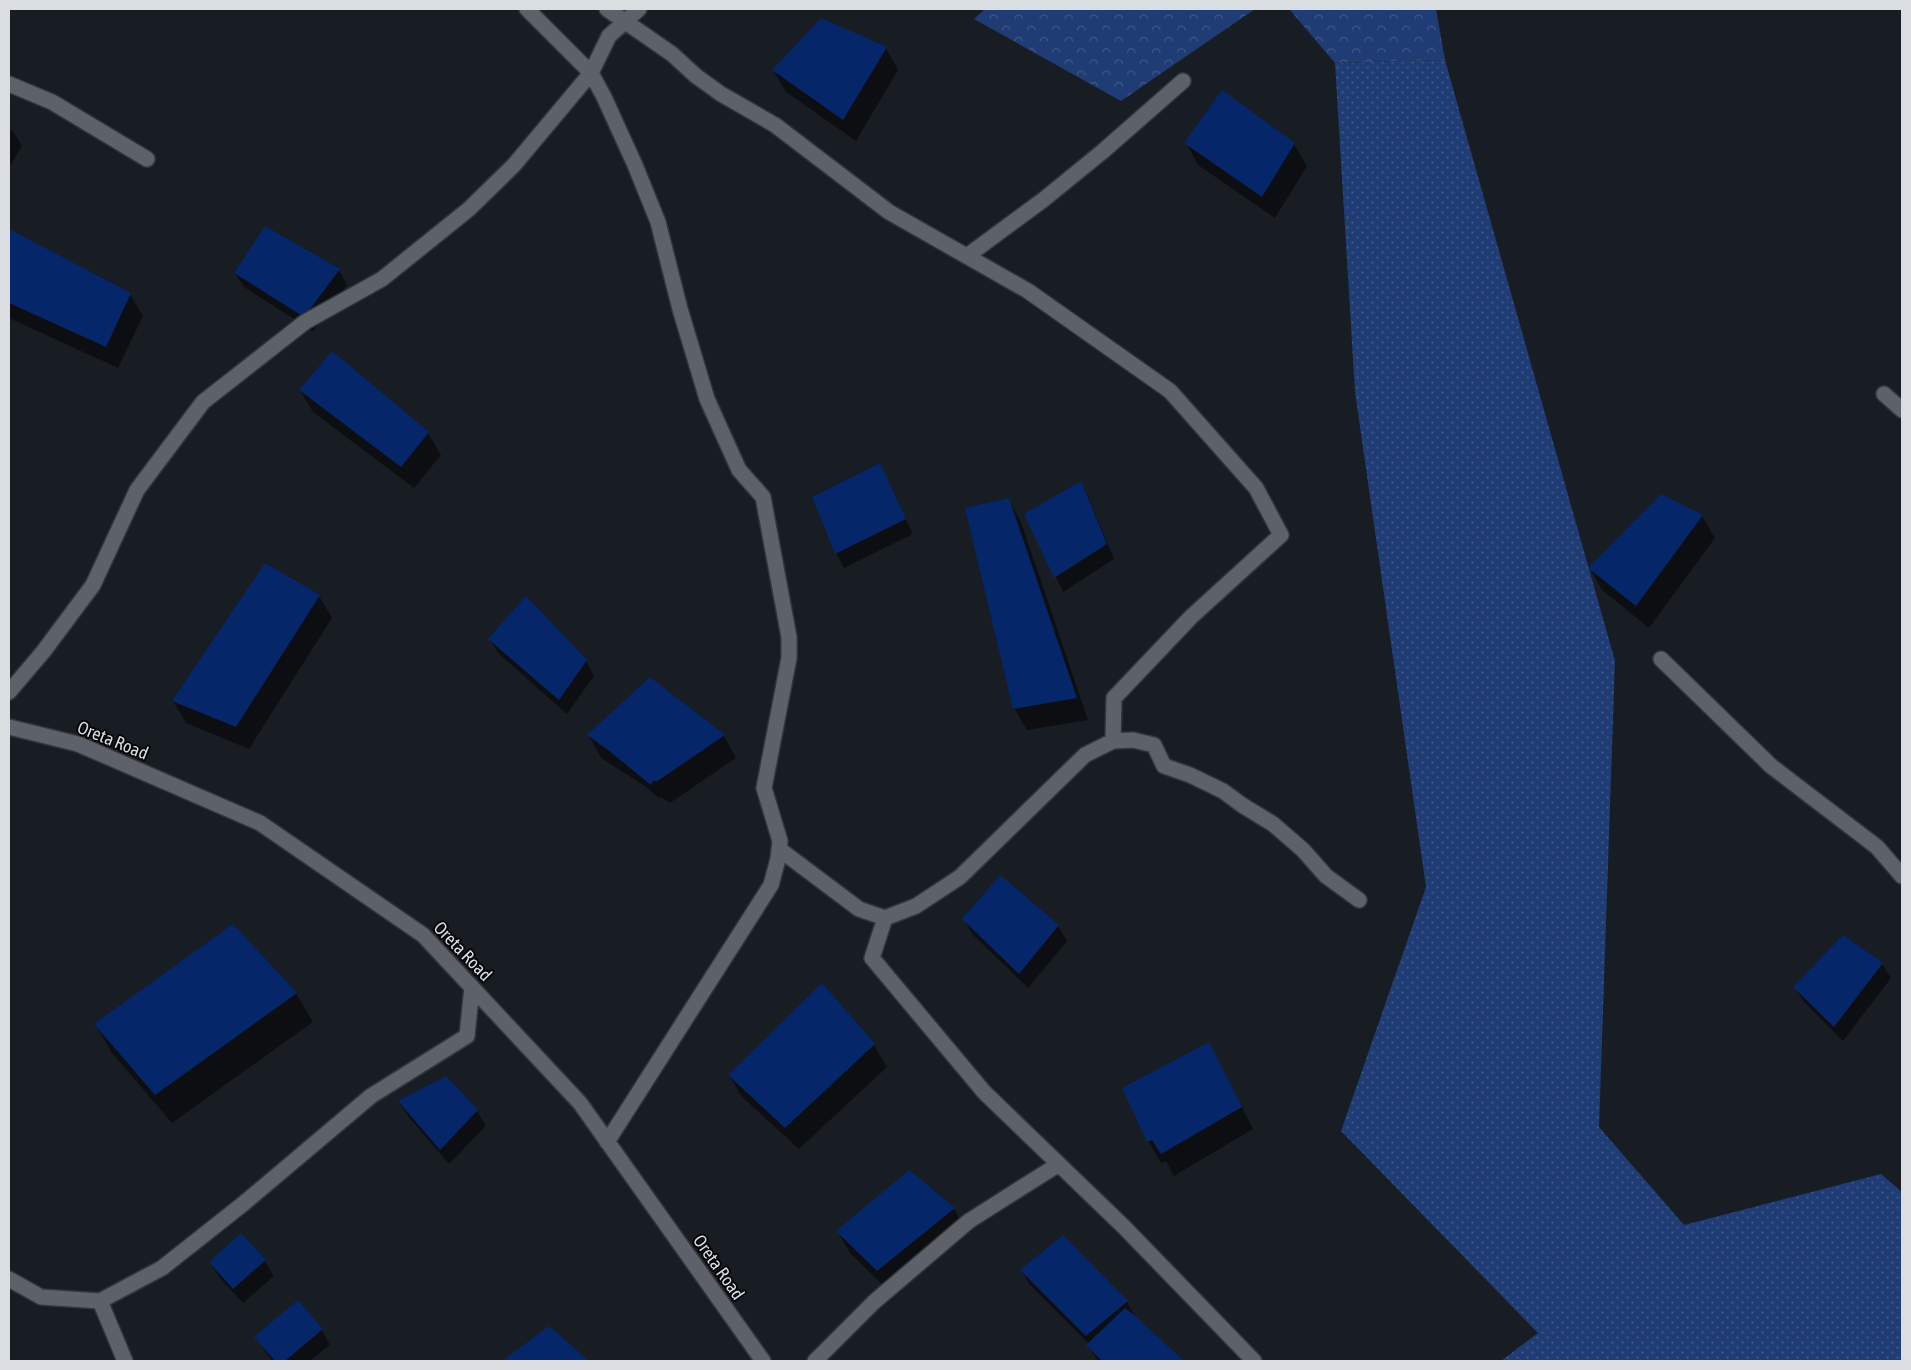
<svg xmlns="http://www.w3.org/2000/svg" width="1911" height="1370" font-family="'Asap Condensed',sans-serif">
	<defs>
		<pattern id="grass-dots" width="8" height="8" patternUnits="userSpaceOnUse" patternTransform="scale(1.25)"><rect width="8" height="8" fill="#1f3c75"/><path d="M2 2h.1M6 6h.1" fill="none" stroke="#3f5888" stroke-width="1.8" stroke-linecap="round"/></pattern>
		<pattern id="forest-crowns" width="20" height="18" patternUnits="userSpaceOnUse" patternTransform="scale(1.25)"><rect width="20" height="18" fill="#1f3c75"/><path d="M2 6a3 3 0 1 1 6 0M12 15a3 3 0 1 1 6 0" fill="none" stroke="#3f5888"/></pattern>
	</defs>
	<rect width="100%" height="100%" fill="#181c23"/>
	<path fill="url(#grass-dots)" d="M1445,60l170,601 -16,466 85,98 197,-51 21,18v169h-401l37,-28 -197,-202 85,-244 -71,-495 -20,-329z"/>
	<path fill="url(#forest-crowns)" d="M985,9h270l-134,92 -147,-82z
		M1289,9h147l9,51 -110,3z"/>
	<path fill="#0007" d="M886,48l12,22 -42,71 -70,-49 -13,-22z
		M1222,92l72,52 13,22 -32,52 -77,-53 -12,-22z
		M9,129l4,2 9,15 -13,22z
		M9,230l121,64 13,22 -25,52 -109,-50z
		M339,270l8,15 -34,46 -69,-44 -9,-14z
		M300,390l128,43 13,22 -27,33 -101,-76z
		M879,465l34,69 -69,34 -8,-15z
		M1080,482l8,15 26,62 -51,33 -37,-78z
		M1009,500l12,22 67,198 -61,10 -13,-22z
		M1702,516l13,22 -66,90 -47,-38 -12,-22z
		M319,596l13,22 -83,131 -63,-26 -13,-22z
		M490,639l96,22 8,15 -27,38 -69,-61z
		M589,736h135l12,22 -66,45 -9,-6 -2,1 -13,-11 -45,-29z
		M1000,877l58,49 9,15 -39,47 -56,-54 -8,-15z
		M1882,964l9,14 -48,63 -39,-39 -9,-14z
		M822,985l52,60 13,22 -88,82 -57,-52 -13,-22z
		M296,993l17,29 -141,101 -60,-70 -17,-29z
		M1209,1043l44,86 -79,47 -8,-15 -5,2 -13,-22z
		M446,1078l31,33 9,15 -37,38 -41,-48 -9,-14z
		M909,1172l45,37 12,22 -76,61 -40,-39 -12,-21z
		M241,1234l24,27 9,15 -31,27 -24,-26 -9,-15z
		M1021,1270l106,32 8,15h-1l48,44h-84l-10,-16 1,-1 -59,-59z
		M549,1328l38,33h-83z
		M322,1330l8,15 -20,16h-38l-16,-23z"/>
	<path fill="#06266a" d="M821,18l66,29 -44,73 -71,-50z
		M1222,90l73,53 -33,54 -78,-54z
		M265,226l75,43 -36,48 -70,-44z
		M9,229l122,64 -25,54 -97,-44z
		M332,351l97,81 -28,35 -102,-77z
		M880,463l26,56 -71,35 -23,-57z
		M1081,481l26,63 -53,34 -30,-64z
		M1661,494l42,21 -67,91 -48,-38z
		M1009,498l68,200 -64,11 -48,-201z
		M265,563l55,32 -84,132 -64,-26z
		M526,596l61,64 -28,40 -71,-61z
		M650,677l75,58 -69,47 -2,-2 -3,5 -43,-35 -21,-15z
		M1000,875l59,50 -40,49 -57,-55z
		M233,924l64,69 -142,102 -61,-71z
		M1843,935l40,28 -49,64 -41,-40z
		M822,983l53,61 -90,84 -57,-53z
		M1209,1042l33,65 -81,47 -9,-14 -5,2 -25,-54z
		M446,1076l32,34 -38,40 -42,-49z
		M909,1170l46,38 -78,63 -41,-40z
		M241,1233l25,27 -33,29 -24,-27z
		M1063,1235l65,66 -42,35 -66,-66z
		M298,1300l25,29 -38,32h-10l-21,-24z
		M1125,1308l8,6 51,47h-82l-16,-16z
		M549,1326l40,35h-87z"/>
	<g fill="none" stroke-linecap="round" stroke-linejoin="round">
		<g stroke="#33363b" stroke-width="18">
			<path id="minor" d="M527,9l64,64 13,24 31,68 23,57 22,87 27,90 32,71 24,27 26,140v21l-25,130 16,53 -2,18 -7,26 -164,257
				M607,9l65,45 24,22 25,18 54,31 114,87 139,79 142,100 86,97 25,47 -90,82 -77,81 -1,43
				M9,84l43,18 95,57
				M967,256l76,-56 59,-48 81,-71
				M1884,394l18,16
				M1661,659l110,107 106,81 25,29
				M9,692l34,-40 50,-67 44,-95 66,-88 102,-80 77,-43 87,-70 45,-44 77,-92 18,-37 30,-27
				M9,727l69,17 182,79 163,112 157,168 183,258
				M779,849l80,60 26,9 31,-12 44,-29 125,-122 28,-14 20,-1 21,5 10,21 26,9 33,16 19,14 31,19 30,26 23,26 33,24
				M885,918l-13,40 112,134 140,135 130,134
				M9,1279l32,18 59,4 62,-33 81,-64 128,-108 96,-60 5,-49
				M100,1301l25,60
				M815,1361l59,-59 95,-81 90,-57"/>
		</g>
		<use href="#minor" stroke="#5c616a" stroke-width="15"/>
	</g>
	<g text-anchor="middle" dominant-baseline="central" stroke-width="4" stroke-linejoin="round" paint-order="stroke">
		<g font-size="18" fill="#dadde2" stroke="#050709">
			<text transform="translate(113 740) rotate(22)">Oreta Road</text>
			<text transform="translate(463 951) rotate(46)">Oreta Road</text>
			<text transform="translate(719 1267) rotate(55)">Oreta Road</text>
		</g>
	</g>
	<rect width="1911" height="1370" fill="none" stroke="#dadde2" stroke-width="20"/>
</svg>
